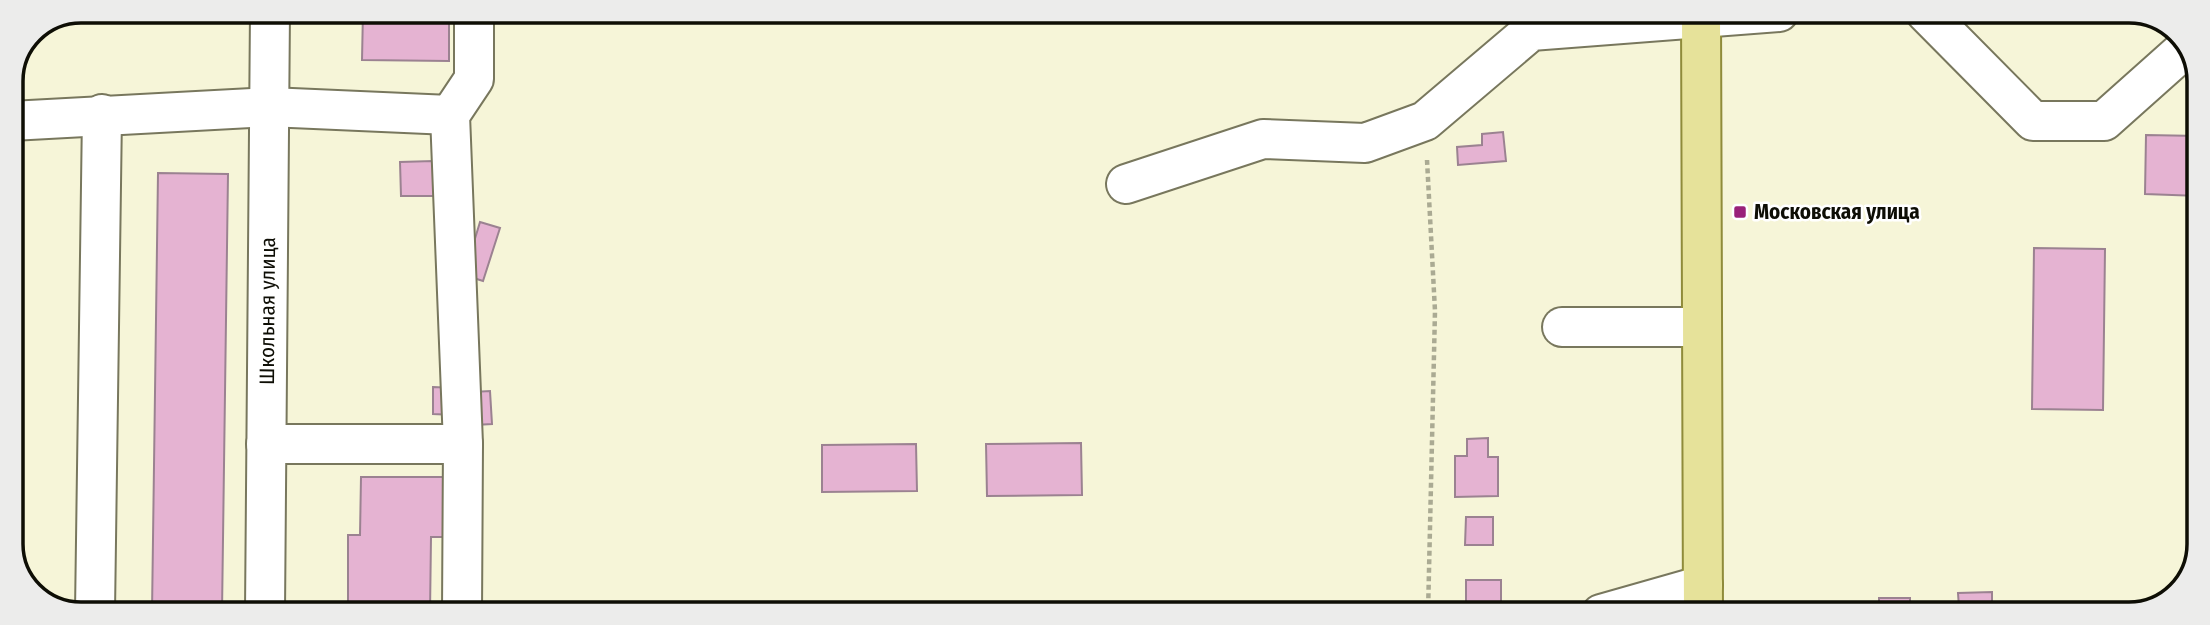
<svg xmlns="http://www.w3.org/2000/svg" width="2210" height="625" font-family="'Fira Sans Condensed',sans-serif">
	<rect width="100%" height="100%" fill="#f6f5d8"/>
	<path fill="#e5b3d2" stroke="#9b8291" stroke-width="2" d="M363,11h86v50l-87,-1z
		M1503,132l3,29 -48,4 -1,-18 25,-2v-11z
		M2146,135l53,1v60l-54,-2z
		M433,161l1,35h-33l-1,-34z
		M158,173l70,1 -6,438h-70z
		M480,222l20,6 -17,53 -19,-6z
		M2034,248l71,1 -2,161 -71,-1z
		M433,387l21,1v27l-21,-1z
		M490,391l2,33 -17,1 -2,-33z
		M1488,438v19h10v39l-43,1v-41h12v-17z
		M1081,443l1,52 -95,1 -1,-52z
		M916,444l1,47 -95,1v-47z
		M361,477h84l-1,60h-13l-1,76h-82v-78h12z
		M1466,517h27v28h-28z
		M1466,580h35v22h-35z
		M1992,592v15l-33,1 -1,-15z
		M1879,598h31v16h-31z
		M1277,605v9l-56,-1v-6z"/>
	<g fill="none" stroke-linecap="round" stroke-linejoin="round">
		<g stroke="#78775d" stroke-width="42">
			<g id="minor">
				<path d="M1926,13l107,108h71l83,-74"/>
				<path d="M11,121l258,-14 181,8"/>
				<path d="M1126,184l137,-45 102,4 60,-22 106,-90 248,-19"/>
				<path d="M1562,327h140"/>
				<path d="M266,444h197l-1,169"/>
				<path d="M463,444l-13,-329 24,-36v-68"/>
				<path d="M95,612l7,-498"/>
				<path id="s1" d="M265,612l5,-601"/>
				<path d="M1601,614l102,-29"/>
			</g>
		</g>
		<g stroke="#8f8b3a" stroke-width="42">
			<path id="major" d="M1701,12l2,602"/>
		</g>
		<path stroke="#aaaa93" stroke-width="4.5" stroke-dasharray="5 3.5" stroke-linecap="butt" d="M1427,160l8,151 -7,303"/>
		<use href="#minor" stroke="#fff" stroke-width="38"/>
		<use href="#major" stroke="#e6e29a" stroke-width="38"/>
	</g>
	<rect fill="#992079" stroke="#fff" stroke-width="2.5" x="1733" y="205" width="14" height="14" rx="3.5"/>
	<g text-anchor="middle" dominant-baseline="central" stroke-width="5" stroke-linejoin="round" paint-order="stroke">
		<g font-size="21" font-weight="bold" fill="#0e0e05" stroke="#fff" text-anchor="start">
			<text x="1754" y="212">Московская улица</text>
		</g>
		<g font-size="21" fill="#0e0e05" stroke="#fff">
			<text stroke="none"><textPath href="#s1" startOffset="301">Школьная улица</textPath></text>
		</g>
	</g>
	<path d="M0 0H2210V625H0ZM81 23H2129A58 58 0 0 1 2187 81V544A58 58 0 0 1 2129 602H81A58 58 0 0 1 23 544V81A58 58 0 0 1 81 23Z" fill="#ececeb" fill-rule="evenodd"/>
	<path fill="none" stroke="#0e0e05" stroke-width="3.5" d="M81 23H2129A58 58 0 0 1 2187 81V544A58 58 0 0 1 2129 602H81A58 58 0 0 1 23 544V81A58 58 0 0 1 81 23Z"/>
</svg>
